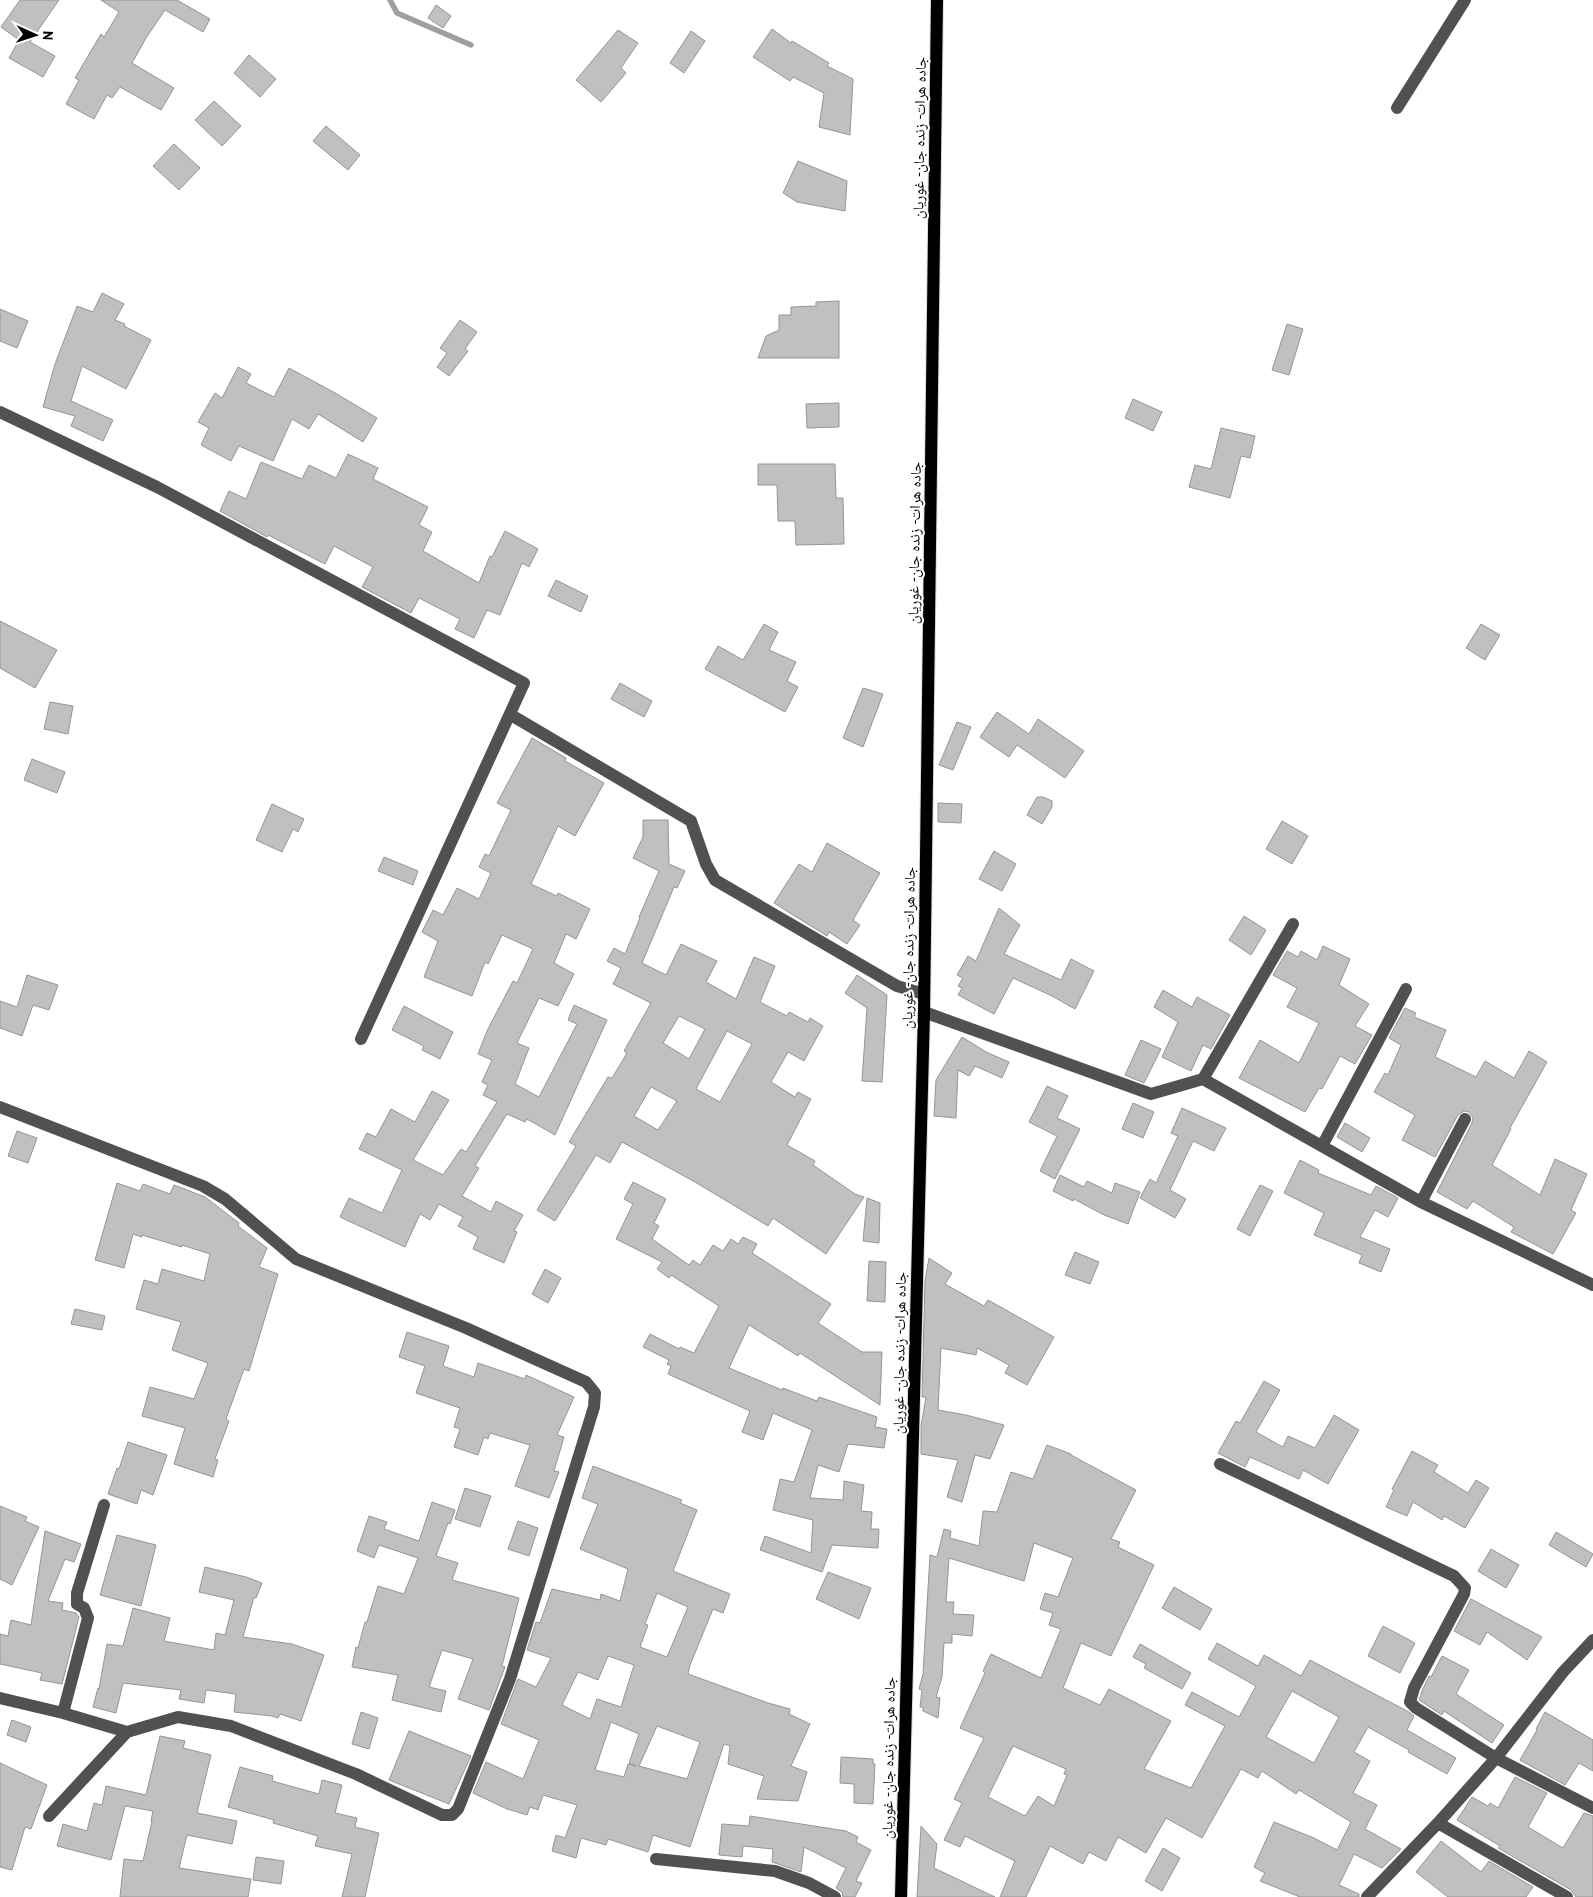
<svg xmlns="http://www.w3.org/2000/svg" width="1593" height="1897" font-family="'PT Sans','Noto Naskh Arabic',sans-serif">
	<rect width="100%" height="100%" fill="#fff"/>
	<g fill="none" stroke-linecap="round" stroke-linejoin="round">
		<path stroke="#9f9f9f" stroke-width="5.5" d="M390,0l7,13 74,32"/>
	</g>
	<path fill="#c0c0c0" stroke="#959595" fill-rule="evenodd" d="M20,0h39l-29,42 25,14 -12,21 -34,-19 10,-18 -18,-13z
		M101,0h76l33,19 -7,13 -38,-22 -19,28 -14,25 42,25 -13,22 -41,-23 -8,11 -5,-3 -13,24 -28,-15 13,-24 -4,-2 26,-44 3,3 15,-25z
		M436,5l15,11 -8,12 -15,-10z
		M772,29l19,14 1,-2 37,22 -2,3 26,13 -3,56 -31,-8 5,-34 -31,-16 -3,4 -37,-24z
		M618,30l20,13 -17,25 5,5 -25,29 -25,-22z
		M691,31l14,10 -21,32 -14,-10z
		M249,55l27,24 -16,18 -26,-24z
		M214,101l27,25 -19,20 -27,-26z
		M326,126l34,29 -12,15 -35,-29z
		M174,144l26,24 -21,22 -26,-24z
		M798,161l49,20 -2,30 -48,-9 -14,-9z
		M102,293l22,11 -9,16 10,4 -1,2 27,14 -25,49 -44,-23 -11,35 42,19 -10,21 -32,-15 4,-10 -32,-9 12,-43 22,-58 16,6z
		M839,301v57h-81l8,-22 13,-6v-15h12v-8l25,-1v-4z
		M0,309l28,12 -11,27 -17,-7z
		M460,320l17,12 -12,17 3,2 -19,25 -12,-9 10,-14 -7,-5z
		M1287,324l16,5 -14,46 -17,-5z
		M238,367l13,7 -5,9 28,14 15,-29 48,26 40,24 -14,24 -45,-28 -9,15 -17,-10 -19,42 -34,-15 -8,15 -30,-16 8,-17 -11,-6 17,-29 7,5z
		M1133,399l29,13 -9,19 -28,-13z
		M839,403v24l-32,1 -1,-24z
		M1221,428l34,8 -5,22 -9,-2 -11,42 -41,-11 6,-22 16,4z
		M348,454l30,14 -5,11 55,28 -9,18 13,7 -9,19 56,32 11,-27 2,1 13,-26 33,18 -9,18 -7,-4 -22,52 -13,-5 -13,28 -19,-9 5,-10 -41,-21 -8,15 -49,-26 11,-20 -39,-21 -9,18 -57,-29 -1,2 -47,-26 9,-20 17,8 15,-37 41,17 7,-14 27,13z
		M758,464h77l1,34h7l1,46 -48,1 -1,-24h-17l-1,-36h-19z
		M556,580l32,16 -7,16 -33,-16z
		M0,621l57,29 -22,38 -35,-20z
		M764,624l14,8 -9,18 27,12 -9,19 11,6 -13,25 -80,-43 13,-23 25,14z
		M1481,624l19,11 -15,25 -19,-12z
		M620,683l32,18 -8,16 -33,-18z
		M863,688l20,6 -20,53 -20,-9z
		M50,702l23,4 -5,28 -24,-5z
		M997,712l32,22 9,-15 46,32 -19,27 -48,-33 -8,12 -29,-20z
		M957,722l14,5 -18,43 -14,-5z
		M532,738l34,20 -1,3 39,22 -29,53 -17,-10 -27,58 26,12 1,-3 32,16 -14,30 -10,-5 -12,29 20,11 -16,32 -19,-8 -22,45 12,5 -14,36 24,13 38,-73 -9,-4 6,-15 33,15 -52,115 -28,-16 -2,3 -18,-8 -32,52 4,2 -17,28 29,16 5,-11 27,14 -9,16 3,1 -13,31 -31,-14 5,-12 -20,-11 5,-9 -24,-13 -9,16 -10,-6 -15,33 -65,-30 9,-19 33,15 20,-43 -43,-21 8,-16 9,4 15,-28 24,13 17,-31 17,9 -36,60 30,15 18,-26 5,3 31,-50 -14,-7 5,-10 -6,-3 10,-22 -14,-6 9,-23 26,-50 4,2 16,-34 -31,-14 -14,29 -3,-2 -13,34 -48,-19 14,-36 -16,-9 11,-22 10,5 14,-27 22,11 12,-26 -12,-6 6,-13 4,2 22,-46 -14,-7z
		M32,759l33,13 -8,21 -33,-13z
		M1037,797h6l9,4v6l-10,17 -15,-9z
		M938,803l24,1 -1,19 -23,-1z
		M272,804l32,15 -6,13 -5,-3 -11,23 -26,-12z
		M643,820h25l1,44 16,7 -8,17 -3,-1 -32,76 24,12 15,-31 36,17 -11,21 30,17 18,-42 21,9 -15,36 27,14 2,-4 19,10 2,-4 13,8 -19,35 -16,-9 -17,30 24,15 3,-5 13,7 -24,46 28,16 -2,4 42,29 9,3 -38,57 -53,-36 -5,8 -73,-44 -73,-40 -12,21 -14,-8 -41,66 -18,-11 39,-64 -7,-4 39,-65 4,1 15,-25 -3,-2 27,-48 -38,-19 8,-16 -14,-7 7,-13 11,6 15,-36 -1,-1 20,-46 -26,-13 10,-21zM679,1016l26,13 -16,30 -26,-16zM727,1031l25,13 -32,58 -24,-13zM651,1087l26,14 -19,29 -24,-14z
		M1282,821l26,15 -16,28 -26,-15z
		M827,843l53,30 -27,47 7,5 -13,19 -18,-12 -2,4 -53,-33 25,-39 13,8z
		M994,851l22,13 -14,27 -23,-12z
		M384,857l34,14 -5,14 -35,-14z
		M999,908l21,17 -16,29 57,26 10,-21 23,12 -19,38 -23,-13 -39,-18 -19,36 -36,-19 4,-7 -4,-2 5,-8 -6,-3 11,-19 8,5z
		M1244,916l22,14 -15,25 -22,-15z
		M1323,946l27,13 -11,26 30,19 -14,22 17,9 -17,29 -15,-8 -18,33 -3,-1 -14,24 -66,-34 21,-38 39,23 20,-40 -32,-16 10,-19 -24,-13 14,-24 11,6 3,-6 16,9z
		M27,975l31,10 -9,25 -16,-5 -11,31 -22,-8v-27l17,6z
		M857,975l30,20 -5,87 -20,-1 5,-73 -22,-15z
		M1163,990l29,17 5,-10 33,18 -19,34 -8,-4 -12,26 -29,-14 16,-35 -24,-15z
		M404,1006l49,26 -13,27 -18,-9 2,-4 -32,-16z
		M1405,1008l11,5 -2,4 32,13 -11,27 41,20 9,-16 29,17 15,-27 18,11 -37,66 1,1 -19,36 48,30 15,-36 32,15 -16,36 5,3 -23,41 -42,-22 3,-5 -41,-26 -6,8 -30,-17 35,-69 1,-5 -4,-6 -5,-1 -6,4 -23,42 -33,-17 13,-25 -41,-23 11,-19 3,2 13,-30 -12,-7z
		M962,1037l24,15 23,10 -7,16 -27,-12 -6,10 -11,-6 -2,48 -22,-2 2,-36z
		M1141,1040l20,9 -17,34 -19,-8z
		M1047,1086l21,10 -11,22 23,11 -25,50 -15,-8 17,-35 -28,-14z
		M1133,1103l21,9 -11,26 -21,-9z
		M1182,1108l44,20 -12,23 -21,-10 -23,49 16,9 -11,19 -35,-20 10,-19 6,4 22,-47 -7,-3z
		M1345,1123l25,15 -8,14 -25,-15z
		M17,1131l20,7 -9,25 -20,-7z
		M1300,1160l19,10 -1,3 53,22 5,-9 22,12 -10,19 -13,-7 -15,27 30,12 -9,23 -22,-9 3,-8 -48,-20 10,-22 -40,-20z
		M1060,1175l24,12 3,-6 25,12 3,-10 25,9 -12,32 -24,-9 -30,-16 -1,2 -20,-10z
		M633,1182l33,17 -12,24 5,3 -7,13 37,26 4,-5 7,5 13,-20 10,6 8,-12 7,5 5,-7 14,7 -5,9 79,51 -13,19 44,29h20l-2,53 -80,-52 -2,3 -49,-31 -20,43 53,22 1,-2 34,13 2,-4 58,20 -2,10 12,2 -3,19 -36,-4 -9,28 -21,-7 -8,33 33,2 1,-19 20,4 -3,26 11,1 -1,17h8l-1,19 -46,-3 -10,27 -62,-22 5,-14 46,17 2,-33 -40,-10 7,-31 14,3 18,-52 -39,-17 -10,27 -21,-8 8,-21 -82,-37 3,-8 -4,-2 2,-4 -26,-13 7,-13 29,15 1,-2 14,6 25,-47 -48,-31 -2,3 -12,-9 5,-7 -46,-23 17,-35 -9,-5z
		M117,1183l23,8 3,-7 27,10 4,-9 31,12 34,26 -1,3 29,22 -8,19 19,7 -29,97 -5,-2 -18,50 3,2 -14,38 3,1 -5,17 -39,-13 11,-36 -43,-12 8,-29 44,12 14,-36 -36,-13 9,-28 -45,-13 8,-29 14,4 4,-15 42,12 6,-27 -28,-9v2l-40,-12v2l-9,-3 -9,34 -29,-8z
		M1260,1185l13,6 -23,45 -13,-7z
		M867,1198l13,5 -1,40 -16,-2z
		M1075,1252l24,10 -9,22 -25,-9z
		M929,1258l23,15 -7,11 39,22 4,-6 66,37 -27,48 -22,-12 4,-8 -32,-17 -1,7 -35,-7 -3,62 28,5 38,10 -14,34 -15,-4 -13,47 -15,-5 11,-37 -37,-6v-28l5,-29h-4l3,-116z
		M869,1261l17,1 -1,40 -18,-1z
		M545,1269l16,9 -13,25 -16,-9z
		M75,1309l30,7 -3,14 -31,-6z
		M407,1332l42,14 -6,20 31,11 4,-14 47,16 1,-4 48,22 -17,38 7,2 -10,34 5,1 -10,26 -34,-12 15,-41 -40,-12 -2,6 -4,-2 -6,18 -24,-8 6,-18 -6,-2 6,-19 -44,-15 9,-27 -26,-9z
		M1264,1381l16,9 -24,42 27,15 5,-11 27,12 19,-33 25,15 -31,54 -25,-14 -4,9 -49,-22 -5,10 -27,-14 18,-32 4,2z
		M128,1442l39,13 -14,40 -12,-5 -4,14 -29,-10 9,-26 2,1z
		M1047,1445l24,9v1l65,35 -25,49 9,3 -2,5 36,18 -43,91 -30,-13 -18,45 37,17 9,-16 62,32 -27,48 47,19 34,-62 -40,-21 7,-13 47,25 17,-31 -48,-27 9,-16 41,23 6,-11 37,21 9,-16 99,52 5,4 -7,14 49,28 -9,16 -39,-22 1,-2 -41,-23 -14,25 16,9 -17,32 24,12 -12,24 36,20 -19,19 -28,-14 -15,31 20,9v3h-59l-40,-16 5,-8 -11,-6 20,-45 40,16 23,12 14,-28 -52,-32 -3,4 -34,-23 -4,7 -17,-9 -39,69 -36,-20 -20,35 -28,-16 -12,24 -17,-9 -6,12 -33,-18 -24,51h-26l15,-36 -50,-25 -5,11 -16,-7 18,-37 -8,-4 30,-61 -24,-10 25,-55 -2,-2 8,-17 50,24 20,-49 -12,-4 4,-12 -13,-4 5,-16 13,4 15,-39 -39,-15 -10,38 -75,-23 -3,44h8l-1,12 21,1 -2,21 -20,-2v9h-8l-2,34 -6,20 4,1 -2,20 -15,-7v-4h-3l2,-17 -3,-1 4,-15 7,-119 7,2 7,-28 7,2 -1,7 29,8 4,-35 14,1 14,-40 22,7zM1292,1691l47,26 -25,46 -48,-26zM1013,1746l53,23 -2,5 3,1 -13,31 -16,-10 -13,20 -37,-19z
		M1412,1451l26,14 -4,7 34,21 8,-13 13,8 -24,40 -21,-12 -2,4 -29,-18 -6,14 -21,-9 8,-17 -2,-1z
		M593,1466l89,34 -2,3 17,7 -24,61 57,23 -7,19 -10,-4 -23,56 -2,9 80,29 22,6 -1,5 21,10 -19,42 16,6 -9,29 -41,-2 7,-23 -36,-12 2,-18 -6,-2 -34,103 -37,-12 -5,17 -40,-13 -2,6 -25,-7 -5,20 -24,-7 4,-16 9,3 12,-33 -34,-10 -5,15 -8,-3 -3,8 -20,-6 -34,-16 13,-31 37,17 16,-39 -38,-16 17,-45 18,8 15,-29 -24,-8 9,-28 4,1 12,-34 48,11 1,-6 19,7 8,-32 -48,-20 18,-45 -16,-6zM657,1593l31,14 -21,50 -27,-10 8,-22 -3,-1zM608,1656l26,9 -13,42 -24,-8 -7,20 -28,-14 16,-33 20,8zM611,1722l28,12 -10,29 7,3 -8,-2 -4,13 -29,-7zM657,1726l43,16 -13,37 -48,-13z
		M465,1488l26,8 -11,31 -25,-8z
		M432,1502l23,8 -5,14 -2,-1 -12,33 22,7 -6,17 67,18 -17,68 3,1 -16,43 -31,-11 15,-40 -31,-9 -13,37 17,4 -5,21 -49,-12 6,-25 -46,-8 4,-20 2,1 7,-26h2l11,-36 26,8 14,-36 -39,-13 -5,13 -17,-7 12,-35 18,6 -3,7 35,12z
		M0,1506l27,11 -2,4 14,6 -27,58 -12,-6z
		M518,1521l20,7 -9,28 -21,-7z
		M45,1531l36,13 -7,18 -9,-3 -17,42 15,2 -1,7 14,3 3,4 -17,67 -22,-4 2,-7 -42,-9v-30l8,2 3,-16 20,5z
		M1556,1532l37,22 -7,13 -37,-22z
		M117,1535l39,10 -15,61 -41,-11z
		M1491,1549l28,16 -13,23 -28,-17z
		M205,1567l41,10 16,6 -6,15 -2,-1 -11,40 49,7 32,11 -23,66 -21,-7 -2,4 -6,-2 -38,-4 2,-18 -30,-4 -2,13 -25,-4 2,-9 -58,-7 -7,30 -23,-6 5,-19 1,1 8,-45 16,2 10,-38 37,10 -6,23 50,9 2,-17 9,2 9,-35 -35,-8z
		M828,1572l43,16 -12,31 -43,-20z
		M1174,1587l38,22 -12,21 -38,-22z
		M1471,1599l71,38 -15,23 -40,-28 -7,13 -26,-14z
		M1383,1626l32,17 -15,30 -32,-17z
		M1140,1644l51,29 -9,16 -38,-21 2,-4 -13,-7z
		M1442,1656l27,14 -13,24 48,31 -12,18 -48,-32 -2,4 -23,-15 3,-9 7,-15 2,1z
		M361,1712l17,6 -9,31 -17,-5z
		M1545,1712l48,28v31l-14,-8 -14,22 -45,-25 17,-30 -1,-1z
		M12,1720l19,7 -5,15 -19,-7z
		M409,1731l62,25 -22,48 -60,-24z
		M160,1736l25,5 -2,7 28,7 -14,58 40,8 -5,23 -45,-9 -8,33 72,11 -3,18h-128l4,-38 19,2 9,-40h-1l2,-10 -28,-5 -14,54 -54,-14 6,-22 24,7 7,-28 8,2 4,-19 40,9z
		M841,1757l32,2v5h2l-2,40 -19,-1v-19l-14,-1z
		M0,1763l47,22 -16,44 -6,-2 -13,43 -12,-3z
		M240,1767l33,9 -1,5 47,13 3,-14 20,5 -7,28 22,5 -2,9 24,6 -14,64h-23l10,-43 -37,-8 3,-10 -45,-13 1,-3 -46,-13z
		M1515,1777l32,16 -19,34 35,21 21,-35 9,3v81h-17l-5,-7 -73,-42 2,-2 -43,-26 15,-23 16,9 2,-3 8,5z
		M750,1816l96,15 12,6 -2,5 15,8 -15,31 6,2 -7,14h-12l-1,-5 -6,-4 10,-20 -42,-21 -3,25 -29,-10 1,-13 -30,-3 -1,11 -23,-2 3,-31 27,2z
		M921,1826l16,18 -3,24 61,29h-78z
		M1441,1841l40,31 8,-11 44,26 -7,10h-78l-32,-25z
		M1163,1848l17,10 -18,33 -17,-10z
		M256,1857l28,4 -3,23 -28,-4z"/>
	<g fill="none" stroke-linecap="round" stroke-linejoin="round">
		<g stroke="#dbdbdb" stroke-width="14">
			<path id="major" d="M901,1897l23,-885 13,-1012"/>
		</g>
		<path stroke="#515151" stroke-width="12" d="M1397,108l68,-108
			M0,412l157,75 367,196 -163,356
			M511,715l180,106 15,43 9,16 182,106 27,8
			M924,1012l227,82 52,-15 218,123 172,83
			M1203,1079l90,-155
			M0,1107l203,79 22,13 71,60 170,69 120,54 9,11 -1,14 -84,272 -52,130 -6,6h-10l-86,-41 -125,-48 -53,-9 -51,15 -78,84
			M1322,1146l84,-157
			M1421,1202l44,-83
			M1220,1464l234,112 11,12 -1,6 -50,94 -4,14 6,6 80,50 97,50
			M0,1698l63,15 64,19
			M63,1713l25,-95 -4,-10 -7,-4v-11l27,-88
			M1438,1823l129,74
			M656,1859l119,12 34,12 26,14
			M1367,1897l71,-74 58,-65 67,-86 30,-32"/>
		<use href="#major" stroke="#000" stroke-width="12"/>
	</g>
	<g text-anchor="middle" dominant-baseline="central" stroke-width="4" stroke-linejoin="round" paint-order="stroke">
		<g font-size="15" fill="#000" stroke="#fff">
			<text transform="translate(919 138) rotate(-89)">جاده هرات- زنده جان- غوریان</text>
			<text transform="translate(914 543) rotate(-89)">جاده هرات- زنده جان- غوریان</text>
			<text transform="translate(908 948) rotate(-89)">جاده هرات- زنده جان- غوریان</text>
			<text transform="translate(899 1353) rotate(-89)">جاده هرات- زنده جان- غوریان</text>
			<text transform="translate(888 1758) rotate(-89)">جاده هرات- زنده جان- غوریان</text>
		</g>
	</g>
	<g transform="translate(35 35) rotate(93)" stroke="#ffffff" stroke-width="4" paint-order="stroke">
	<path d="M0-4L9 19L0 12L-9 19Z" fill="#000000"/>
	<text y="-8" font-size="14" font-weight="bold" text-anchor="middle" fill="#000000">N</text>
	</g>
</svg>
